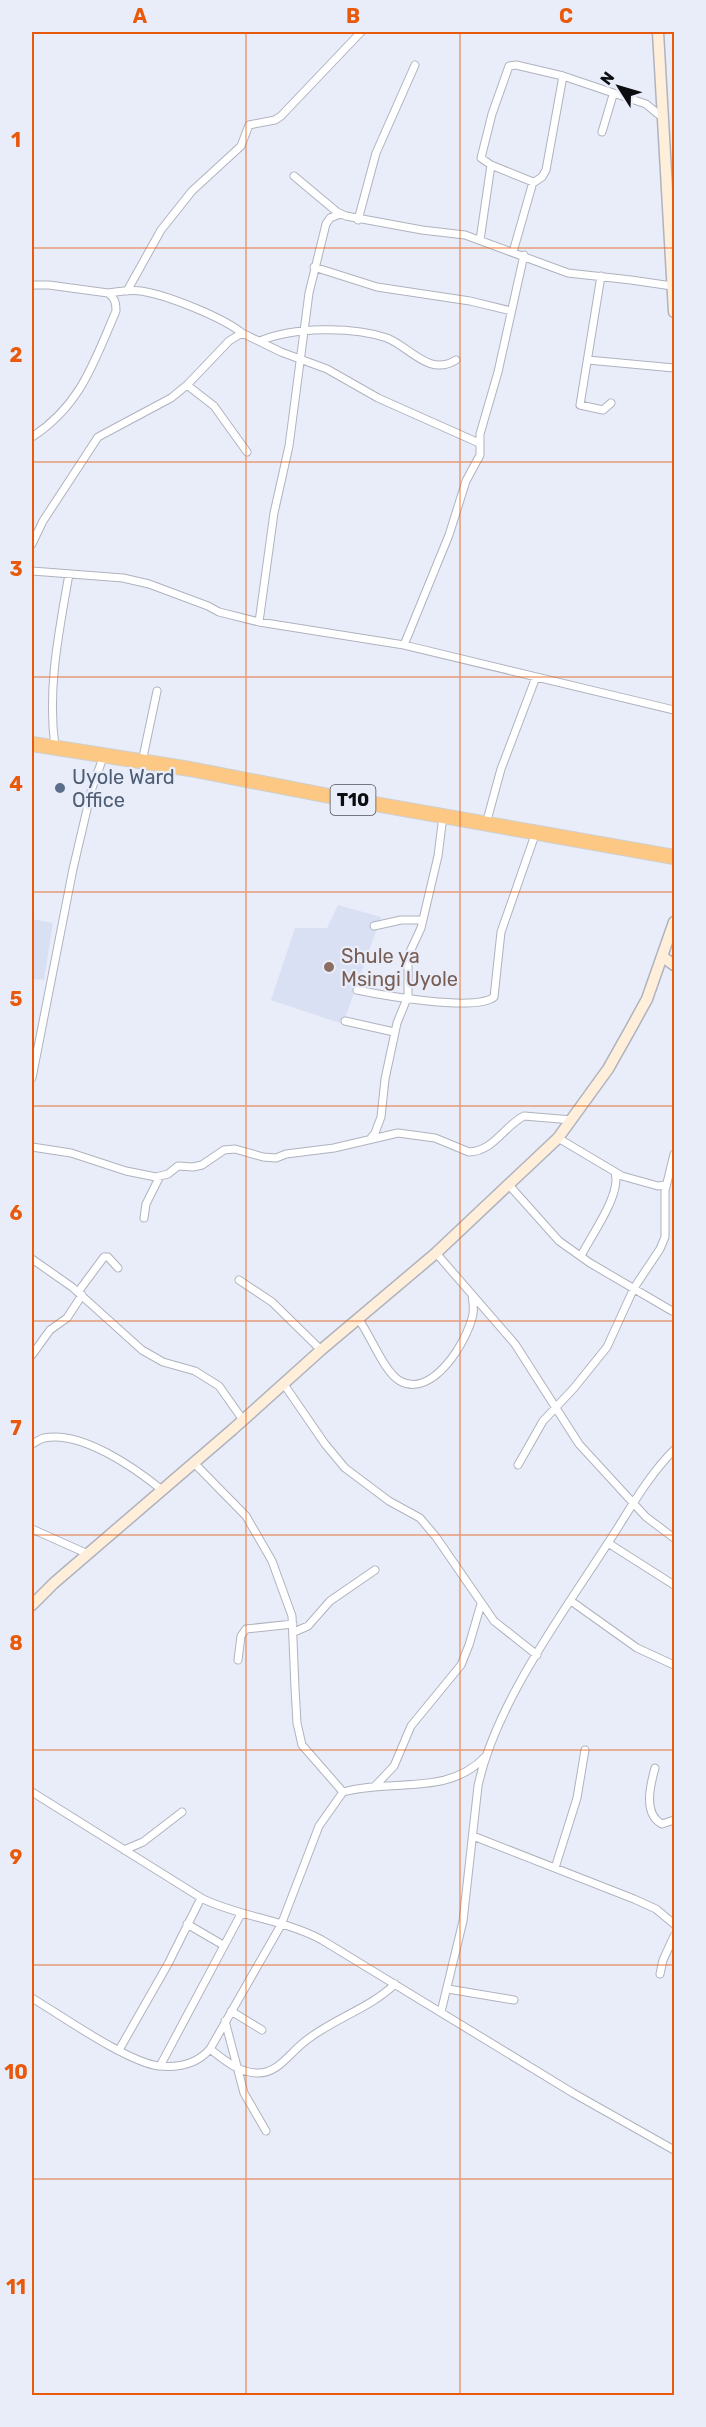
<svg xmlns="http://www.w3.org/2000/svg" width="706" height="2427" font-family="Rubik,sans-serif">
	<rect width="100%" height="100%" fill="#e9edf9"/>
	<path fill="#d9e0f3" d="M338,905l43,12 -38,107 -72,-24 24,-72h32z
		M32,919l21,4 -9,57 -12,-1z"/>
	<g fill="none" stroke-linecap="round" stroke-linejoin="round">
		<g stroke="#afb3be" stroke-width="9">
			<path id="street" d="M602,132l11,-37
				M294,176l43,36 9,4 76,14 43,5 103,38 63,7 41,6
				M533,183l9,-6 4,-7 17,-94
				M358,220l18,-67 39,-88
				M480,240l11,-75
				M513,252l20,-70 -42,-17 -10,-7 11,-44 17,-48 7,-1 47,11 83,28 17,14
				M314,267l63,20 93,14 41,10
				M601,276l-21,129 23,5 8,-7
				M32,285h17l59,8c7,5 8,10 8,18 -22,51 -35,94 -84,126
				M127,291l34,-61 31,-39 49,-45 8,-21 26,-5 6,-4 80,-84
				M108,293c11,-1 22,-4 33,-2 26,4 81,26 101,42
				M260,341c33,-14 92,-15 127,-3 23,9 42,39 69,22
				M588,360l86,8
				M187,385l27,21 33,46
				M32,544l11,-23 55,-84 73,-39 16,-13 42,-44 13,-8 39,19 46,17 51,29 101,45
				M32,571l91,7 26,6 59,22 11,6 40,10 145,23 270,65
				M259,622l15,-109 15,-67 20,-153 17,-69 4,-6 10,-4
				M404,645l45,-110 17,-54 14,-26v-21l18,-62 26,-117
				M55,747c-8,-59 4,-115 14,-173
				M142,762l15,-71
				M486,824l15,-55 35,-92
				M374,926l27,-6h21
				M357,990c24,5 119,22 137,7l7,-65 35,-100
				M345,1021l49,11
				M32,1078l41,-209 19,-81 12,-33
				M371,1138l4,-5 6,-16 4,-38 12,-56 11,-27v-40l13,-28 17,-72 5,-40
				M558,1138l64,38 36,10 8,-1
				M32,1147l39,6 55,18 30,6 12,-3 10,-8 15,1 9,-2 22,-15 11,-1 28,8 13,1 10,-4 48,-6 64,-15 37,5 34,14c25,-1 35,-26 55,-36l48,4
				M509,1185l50,56 31,22 82,48
				M144,1218l2,-14 14,-28
				M436,1253l79,91 64,100 67,73 28,21
				M581,1256c9,-19 41,-62 34,-83
				M32,1259l40,28 70,63 21,12 32,9 24,15 24,34
				M239,1280l33,22 49,48
				M78,1292l26,-35h4l10,11
				M359,1320c12,16 25,52 41,61 33,18 68,-41 73,-67 1,-7 0,-12 -1,-19
				M32,1355l18,-25 17,-12 15,-23
				M283,1383l42,61 20,24 44,33 31,17 16,19 58,84 43,34
				M32,1444c4,-2 8,-5 12,-6 37,-8 91,30 118,52
				M193,1462l53,54 26,45 20,55 3,72 2,35 5,22 41,47
				M518,1465l25,-44 31,-33 33,-41 27,-59 26,-39 5,-12v-46l9,-37
				M32,1529l56,25
				M608,1543l66,42
				M571,1601l66,47 37,17
				M294,1632l14,-6 22,-25 45,-31
				M238,1660l3,-24 5,-7 47,-5
				M655,1768c-5,18 -12,46 7,56l12,-4
				M376,1785l18,-19 17,-40 50,-61 8,-20 12,-41
				M32,1792l171,107c38,18 82,21 119,41l251,153 101,57
				M473,1836l161,63 22,10 18,15
				M124,1850l19,-8 39,-30
				M555,1868l22,-70 8,-48
				M187,1924l36,21
				M660,1974l3,-14 11,-24
				M448,1989l66,11
				M32,1998c30,18 95,64 127,68 20,2 38,-2 51,-17l71,-124 38,-99 24,-34c49,-14 105,5 143,-36
				M231,2011l31,19
				M441,2012l22,-91 15,-135c17,-81 83,-170 128,-240 22,-33 40,-68 68,-96
				M225,2021l19,72 22,38
				M210,2049c14,11 29,24 48,24 20,0 31,-19 45,-30 28,-24 65,-33 92,-59
				M119,2050l49,-86 33,-66
				M160,2066l81,-152"/>
		</g>
		<g stroke="#afb3be" stroke-width="13">
			<path id="secondary" d="M658,32l16,280
				M663,957l11,8
				M32,1605l22,-22 178,-153 89,-80 115,-97 122,-115 50,-69 22,-39 17,-31 27,-77"/>
		</g>
		<g stroke="#cecfcf" stroke-width="16">
			<path id="highway" d="M32,744l158,25 134,26 350,62"/>
		</g>
		<use href="#street" stroke="#fff" stroke-width="7"/>
		<use href="#secondary" stroke="#feeeda" stroke-width="10"/>
		<use href="#highway" stroke="#fcc883" stroke-width="14"/>
	</g>
	<path fill="none" stroke="#e8590c" stroke-width="1.5" stroke-opacity="0.55" d="M246,32v2364M460,32v2364M32,248h642M32,462h642M32,677h642M32,892h642M32,1106h642M32,1321h642M32,1535h642M32,1750h642M32,1965h642M32,2179h642"/>
	<circle fill="#5c6f8a" stroke="#e9edf9" stroke-width="2" cx="60" cy="788" r="6"/>
	<circle fill="#8d6e63" stroke="#e9edf9" stroke-width="2" cx="329" cy="967" r="6"/>
	<g text-anchor="middle" dominant-baseline="central" stroke-width="4.5" stroke-linejoin="round" paint-order="stroke">
		<rect fill="#e9edf9" stroke="#4e5057" stroke-width="1.5" x="330.5" y="785" width="45" height="30" rx="4.5"/>
		<g font-size="18" font-weight="bold" fill="#0c0d11">
			<text x="353" y="800">T10</text>
		</g>
		<g font-size="20" fill="#4e5e75" stroke="#e9edf9" text-anchor="start">
			<text x="72" y="777">Uyole Ward<tspan x="72" dy="23">Office</tspan></text>
		</g>
		<g font-size="20" fill="#785e54" stroke="#e9edf9" text-anchor="start">
			<text x="341" y="956">Shule ya<tspan x="341" dy="23">Msingi Uyole</tspan></text>
		</g>
	</g>
	<rect width="706" height="2427" fill="none" stroke="#e9edf9" stroke-width="66"/>
	<g transform="translate(619 87) rotate(307)" stroke="#e9edf9" stroke-width="4.5" paint-order="stroke">
	<path d="M0-4.5L10 22L0 15L-10 22Z" fill="#0c0d11"/>
	<text y="-9" font-size="16" font-weight="bold" text-anchor="middle" fill="#0c0d11">N</text>
	</g>
	<rect x="33" y="33" width="640" height="2361" fill="none" stroke="#e8590c" stroke-width="2"/>
	<g font-size="20" text-anchor="middle" font-weight="bold" fill="#e8590c">
		<text x="140" y="23">A</text>
		<text x="353" y="23">B</text>
		<text x="566" y="23">C</text>
		<text x="16" y="147">1</text>
		<text x="16" y="362">2</text>
		<text x="16" y="576">3</text>
		<text x="16" y="791">4</text>
		<text x="16" y="1006">5</text>
		<text x="16" y="1220">6</text>
		<text x="16" y="1435">7</text>
		<text x="16" y="1650">8</text>
		<text x="16" y="1864">9</text>
		<text x="16" y="2079">10</text>
		<text x="16" y="2294">11</text>
	</g>
</svg>
